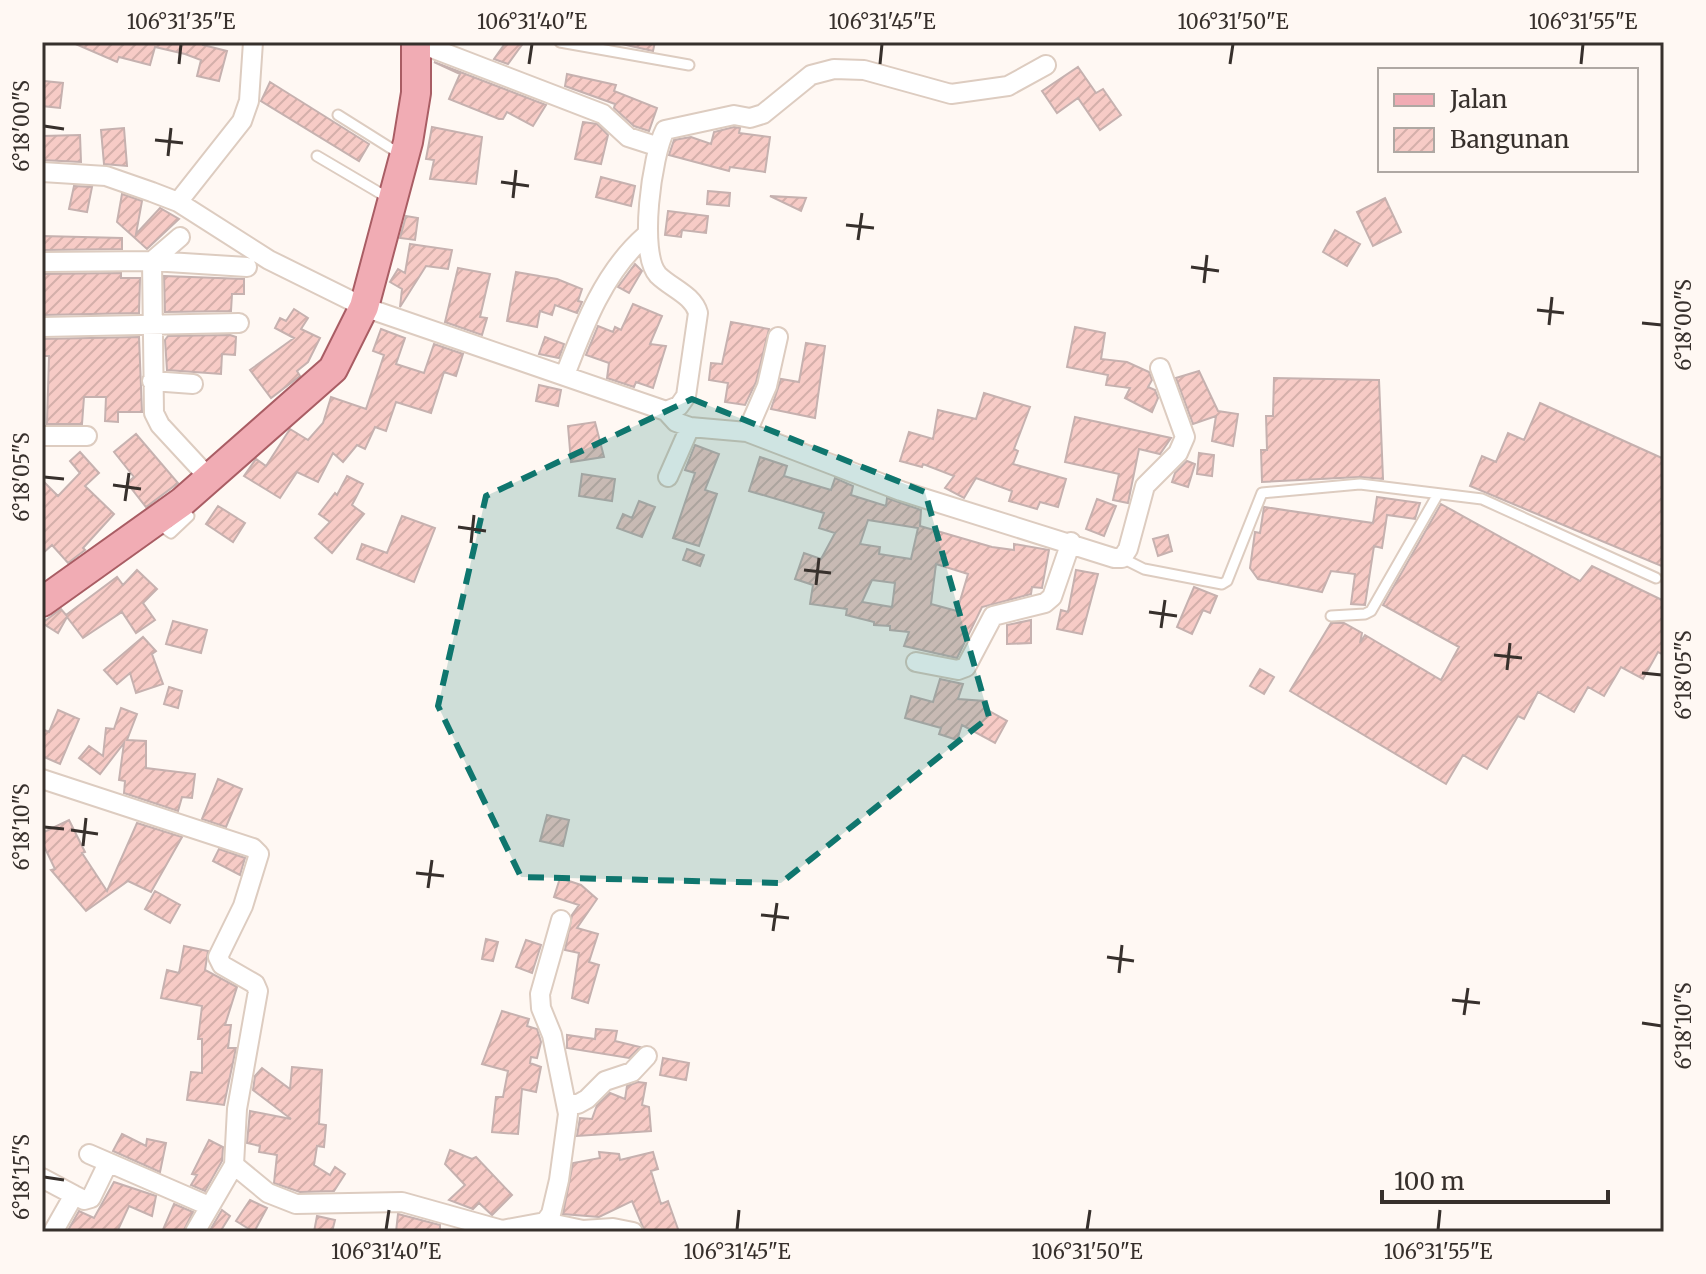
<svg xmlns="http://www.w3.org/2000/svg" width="1706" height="1274" font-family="Merriweather,serif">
	<defs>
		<pattern id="building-hatch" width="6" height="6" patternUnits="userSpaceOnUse" patternTransform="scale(2)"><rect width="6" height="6" fill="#f7cbc6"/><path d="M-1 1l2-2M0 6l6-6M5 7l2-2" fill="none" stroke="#d4afaa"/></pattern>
	</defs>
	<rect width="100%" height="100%" fill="#fff8f3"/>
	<path fill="url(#building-hatch)" stroke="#c6b1af" stroke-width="2" fill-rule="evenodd" d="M71,42h133l-1,3 24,6 -8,30 -22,-5 4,-16 -16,-6 -30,-7 -5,18 -31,-8 -2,5z
		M506,42h18l-16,22 -14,-5z
		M613,42h42l-2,9z
		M434,62l112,43 -13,21 -26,-14 -4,7h-4l-50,-20 11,-25z
		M1078,67l18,26 7,-4 18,26 -21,15 -22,-32 -21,15 -15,-22z
		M567,74l49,11 -2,6 43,17 -8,23 -15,-5 -20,-18 1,-4 -50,-18z
		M44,81l19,2 -3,25 -18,-2z
		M270,82l99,62 -10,17 -98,-60z
		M583,122l14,2 11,11 -7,29 -26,-5z
		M432,127l50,10 -6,47 -46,-5 4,-19 -8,-1z
		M734,127l6,1 -1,5 31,4 -5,35 -35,-5 -1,4 -60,-16 5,-15 17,-3 20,7 3,-12z
		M124,128l3,38 -23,-2 -3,-34z
		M80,135l1,27 -39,-2v-24z
		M601,177l34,9 -4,20 -35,-9z
		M74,186l18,1 -5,25 -18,-3z
		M708,191l22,2 -1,13 -22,-2z
		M122,194l20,7 -6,33 24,-26 19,11 -32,30 -30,-27z
		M770,196l36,2 -5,13z
		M1385,198l16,34 -28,14 -16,-34z
		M668,211l40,5 -2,17 -24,-3 -1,7 -16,-2z
		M406,216l12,2 -3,22 -15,-2z
		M1335,230l25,14 -13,22 -24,-14z
		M42,236l80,2v11l-80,1z
		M410,244l42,6 -4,19 -22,-3 -26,41 2,-18 -12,-7 8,-13 7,4z
		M635,264l7,7 -13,22 -11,-6z
		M458,268l32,6 -10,43 7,1 -5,17 -37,-13z
		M516,272l41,7 25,10 -4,12 4,1 -5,11 -22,-8 -3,10 -12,-4 -3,16 -30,-6z
		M121,273v5h19l-1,35 -97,2v-41z
		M164,276l80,3v15h-12l-1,17 -66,1z
		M633,304l29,12 -12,28 16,2 -13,42 -17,-6 -2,5 -27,-9 2,-15 -23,-8 12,-29 15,6 2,-5 6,3z
		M294,309l14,9 -7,11 19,9 -12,24 -11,9 3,5 -29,22 -21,-28 44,-32 -19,-10 5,-10 6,3z
		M731,322l38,7 -13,53 -11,23 -20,-3 3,-19 -19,-3 2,-17 11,1z
		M1075,327l30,6 -4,26 26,3 22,10 3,8 -4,7 7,3 3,8 -6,14 -27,-14 5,-10 -24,-3 2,-10 -41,-8z
		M381,329l24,9 -9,26 28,9 10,-29 29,10 -7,22 -12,-4 -13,41 -35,-11 -10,29 -11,-4 -10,22 -8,-4 -14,17 -10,-9 -15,29 -21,-10 -17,26 -36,-22 12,-17 10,7 24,-37 18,11 15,-17 8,-26 35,12 18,-54 -11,-4z
		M230,335l6,2 -1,18 -13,-1 -1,20 -54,-4 -2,-30 3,-4z
		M139,337l3,75h-24v10l-13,-1 1,-24h-22l-2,27h-35l2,-68h-7v-17z
		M545,337l19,7 -5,14 -20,-4z
		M806,343l19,3 -10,72 -44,-9 10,-30 18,3z
		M1199,371l19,40 20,3 -5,32 -21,-5 4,-25 -23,8 -17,-46z
		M1274,378l105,2 4,99 -23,-2 -98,5 -1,-32h6l-1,-34h7z
		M539,385l22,5 -3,16 -22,-5z
		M984,393l46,14 -16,42 4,2 -5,13 53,15 -8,28 -18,-5 -3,7 -28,-8 3,-10 -36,-13 -12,20 -19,-10 9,-12 -31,-12 -1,3 -22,-6 9,-29 24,7 5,-29 38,9z
		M1540,403l124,56v108l-194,-81 12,-30 14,6 12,-29 16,7z
		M1075,417l96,21 -11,16 -21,-5 -11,54 -15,-3 6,-26 -54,-12z
		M595,422l9,35 -33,5 -3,-36z
		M136,434l42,49 -32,24 -19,-24 7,-6 -20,-25z
		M695,445l24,9 -14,36 12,4 -18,52 -26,-8 22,-65 -10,-3z
		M80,452l19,21 -14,13 29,28 -31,34 2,2 -17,13 -16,-18 -10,9v-74l16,16 22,-23 -10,-12z
		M1199,453l15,2 -2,21 -15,-2z
		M760,457l27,9 -3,10 47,14 4,-12 18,8 -2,9 35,11 1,-8 34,12 -1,16 72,21 22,3v-6l35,6 -7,38 -10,-1 -1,7 -49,13 -25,51 -53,-12 5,-14 -19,-2v-4l-16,-1v-3l-28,-7 1,-6 -37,-5 3,-19 -18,-6 9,-26 17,6 14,-26 -16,-5 5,-15 -75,-22zM868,520l50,8 -7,31 -32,-5 1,-7 -20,-3zM936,564l32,10 -11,37 -26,-7zM872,580l23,3 -3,24 -30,-5z
		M1187,461l8,3 -7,23 -16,-5 3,-9z
		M582,474l33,5 -3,22 -33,-5z
		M347,476l16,8 -11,21 12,9 -32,39 -17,-15 15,-16 -11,-8 16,-21 2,2z
		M1377,497l43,6 -5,16 -28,-4 -5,33 -8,-2 -9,59 -14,-1 4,-30 -24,-3 -9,21 -64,-13 -8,-11 5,-36 5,1 4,-26 109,16z
		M1097,499l19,7 -12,30 -18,-7z
		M639,501l16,6 -13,30 -25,-9 6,-14 9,4z
		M1441,504l139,77 12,-15 72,35v54l-6,-3 -15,27 -22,-12 -17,29 -16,-9 -14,25 -36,-20 -14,27 -6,-3 -31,53 -24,-14 -17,29 -156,-93 41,-68h13l18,10 -2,10 5,-8 76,45 18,-33 -76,-42z
		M218,506l27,17 -12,19 -27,-18z
		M402,516l33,12 -21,54 -57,-23 5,-15 25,9z
		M1168,535l4,16 -14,5 -5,-17z
		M687,549l17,6 -4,11 -17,-6z
		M137,570l20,19 -14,14 12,17 -19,13 -14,-21 -39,26 -16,-21 -9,16 -16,-10 19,-14 5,6 51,-38 6,8z
		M1076,570l22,4 -16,60 -25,-5 4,-19 7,2z
		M1194,587l23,9 -7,17 -7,-3 -11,24 -15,-7z
		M1031,620v23l-24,1v-19z
		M173,621l34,9 -6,23 -35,-9z
		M143,637l13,14 -4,3 11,30 -27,9 -6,-20 -13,11 -13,-14z
		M1260,669l14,8 -10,17 -14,-8z
		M940,679l23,5 -5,15 27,2 -1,7 23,13 -12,22 -33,-18 -5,15 -18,-6 2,-6 -36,-10 6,-22 22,6z
		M169,687l13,4 -4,17 -14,-4z
		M121,708l16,6 -10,26 19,1v27l49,6 -3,24 -10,-1 -4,14 -54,-18 1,-12 -6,-1 5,-37 -24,31 -21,-16 10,-12 14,10 3,-28 8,1z
		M58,710l21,9 -19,45 -18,-8v-27l7,3z
		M218,779l24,10 -16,38 -24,-8z
		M547,815l22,5 -6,26 -23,-5z
		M69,820l16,32 -3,1 25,38 30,-68 45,14 -31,55 -23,-11 -42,30 -35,-41 4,-1 -13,-27v-9z
		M219,849l26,9 -5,17 -27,-14z
		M560,878l21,7 16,14 -20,29 21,6 -9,28 10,3 -11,38 -16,-5 7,-45 -14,-3 7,-35 7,-10 -25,-8z
		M155,891l25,14 -10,18 -25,-14z
		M486,939l12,3 -5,19 -11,-2z
		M526,940l15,5 -9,28 -16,-6z
		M184,946l24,5 -3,19 32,17 -12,38h6l-3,23h8l-12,57 -37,-5 4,-28 11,1v-34h-4l4,-33 -41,-8 6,-28 12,3z
		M502,1011l27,8 -2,7 10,3 4,13 -4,16 -6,-1 -1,6 11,4 -5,25 -14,-3 -4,45 -26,-2 4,-35h7l5,-26 -26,-7z
		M596,1029l21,2 -2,10 25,6 -11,11 -62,-10v-13l28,4z
		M663,1058l26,5 -3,17 -26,-5z
		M292,1067l30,3 -3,54 7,1 -2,22 -7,-1 -3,19 16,10 5,-8 10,7 -11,17 -34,1 -26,-9 3,-28 -18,-3 1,-6 -13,-3 3,-32 41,8 -38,-29 2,-14 7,-8 28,21z
		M638,1082l8,1 -4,22 7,2 2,24 -74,5 3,-18 12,1 5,-14 13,-12 15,6 2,-13z
		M122,1134l24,12 1,-7 19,4 -6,29 -47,-21z
		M209,1140l14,7 -1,14 -17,30 -14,-6 6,-10 -5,-1z
		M450,1150l22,9 4,-2 36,38 -20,20 -13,-12 -6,6 -24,-9 16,-15 -20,-21z
		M599,1152l20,2 1,6 33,-8 5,17 -7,2 10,33 7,-3 11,31h-34l-13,-31 -33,16 -36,-3 10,-51 27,-5z
		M114,1182l42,14 -4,20 -23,-10 -12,26h-50l12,-21 15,7z
		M250,1200l17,8 -13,24 -18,-11z
		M174,1204l19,8 -10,20h-21z
		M222,1210l8,6 -10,16h-11z
		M398,1214l42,11v7h-44z
		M317,1216l18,4 -3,12h-18z"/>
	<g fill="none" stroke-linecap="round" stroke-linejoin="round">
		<g stroke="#ddccc0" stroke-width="13">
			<path id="lane" d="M560,42l129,23
				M338,115l62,39
				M317,156l73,43
				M158,524l13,9 18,-17
				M1122,558l22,11 78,15 5,-3 35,-88 98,-9 122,15 174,79
				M1331,616l34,-2 6,-3 67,-117"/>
		</g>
		<g stroke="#ddccc0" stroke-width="22">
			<path id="street" d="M416,42l187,72 25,23 28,9
				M42,172l64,4 46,16 26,10 91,58 95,47 302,104 10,11 14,5 57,5 154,59 213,67h8l6,-9 17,-63 33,-33 7,-16 -25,-69
				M178,202l64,-81 7,-20 4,-59
				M180,237l-28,24 2,152 6,12 50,54
				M42,262l110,-1 95,6
				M42,327l197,-4
				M565,375c19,-50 39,-103 80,-139
				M152,381l41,3
				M666,411l13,-5 7,-10 12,-83c-5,-18 -27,-25 -40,-38 -20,-22 -6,-120 7,-145l69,-15 16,3 13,-4 48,-39 23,-6 30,1 87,24 57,-8 38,-21
				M747,432l20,-46 11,-49
				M42,436h45
				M668,477l22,-50
				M916,662l42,8 8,-3 27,-51 52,-13 7,-6 19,-55
				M42,779l211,69 6,6 -16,52 -25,51 4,8 33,19 3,7 -21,118 -3,56 -39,67
				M566,1104h12l9,-5 18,-18 27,-9 15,-16
				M89,1154l120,52
				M234,1165l34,28 28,11 106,-2 100,28 43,-8 6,-8 8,-34 9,-66 -16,-79 -11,-27 -1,-14 21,-74
				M42,1178l32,17 -21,37
				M74,1195l10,5 7,-2 17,-35
				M545,1222l38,8 30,-2 20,4"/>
		</g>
		<g stroke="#a95d64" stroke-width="32">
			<path id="primary" d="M42,602l140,-100 151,-133 31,-62 44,-165 8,-49v-51"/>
		</g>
		<use href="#lane" stroke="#fff" stroke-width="9"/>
		<use href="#street" stroke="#fff" stroke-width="18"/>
		<use href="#primary" stroke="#f1acb4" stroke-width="28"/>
	</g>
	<path fill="#0f766e" fill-opacity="0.2" stroke="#0f766e" stroke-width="6" stroke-dasharray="16 10" stroke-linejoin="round" d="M692,399l233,93 64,225 -208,166 -260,-6 -83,-171 48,-210z"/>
	<path fill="none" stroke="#37302c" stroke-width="3" d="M179,64l2,-20M529,64l3,-20M880,64l2,-20M1230,64l3,-20M1581,64l2,-20M44,126l20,3M155,140l28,3M168,156l3,-28M501,182l28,4M513,198l3,-28M846,225l28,3M858,240l4,-27M1191,267l28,4M1204,283l3,-28M1537,310l27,3M1642,323l20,2M1549,325l3,-28M44,477l20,2M113,485l28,4M125,501l4,-28M458,527l28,4M471,543l3,-28M804,570l27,3M816,585l3,-27M1149,612l28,4M1161,628l4,-28M1494,655l28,3M1507,670l3,-27M1642,673l20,2M44,827l20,2M71,830l27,4M83,846l3,-28M416,873l28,3M428,888l4,-28M761,915l28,3M773,931l4,-28M1107,957l27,4M1119,973l3,-28M1452,1000l28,3M1464,1015l4,-27M1642,1023l20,3M44,1177l20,3M386,1230l3,-20M737,1230l2,-20M1087,1230l3,-20M1438,1230l2,-20"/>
	<rect width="1706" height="1274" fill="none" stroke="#fff8f3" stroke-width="88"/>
	<rect x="1378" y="68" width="260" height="104" fill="#fff8f3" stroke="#afa8a3" stroke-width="2"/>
	<rect x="1394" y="94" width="40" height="12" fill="#f1acb4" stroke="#afa8a3" stroke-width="2"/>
	<text x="1450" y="108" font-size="24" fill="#37302c">Jalan</text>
	<rect x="1394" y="128" width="40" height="24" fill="url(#building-hatch)" stroke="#afa8a3" stroke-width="2"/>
	<text x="1450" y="148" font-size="24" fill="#37302c">Bangunan</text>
	<path d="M1382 1190v12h226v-12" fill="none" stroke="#37302c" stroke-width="4"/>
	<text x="1394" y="1190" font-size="24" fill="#37302c" stroke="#fff8f3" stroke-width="6" paint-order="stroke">100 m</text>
	<rect x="44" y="44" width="1618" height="1186" fill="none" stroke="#37302c" stroke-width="3"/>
	<g font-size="20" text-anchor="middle" fill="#37302c">
		<text x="181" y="29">106°31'35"E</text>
		<text x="532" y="29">106°31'40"E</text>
		<text x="882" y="29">106°31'45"E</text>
		<text x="1233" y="29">106°31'50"E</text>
		<text x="1583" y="29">106°31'55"E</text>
		<text transform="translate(22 126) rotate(-90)" y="7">6°18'00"S</text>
		<text transform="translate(1684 325) rotate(-90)" y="7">6°18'00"S</text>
		<text transform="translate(22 477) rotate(-90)" y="7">6°18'05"S</text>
		<text transform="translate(1684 675) rotate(-90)" y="7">6°18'05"S</text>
		<text transform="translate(22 827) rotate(-90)" y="7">6°18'10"S</text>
		<text transform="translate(1684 1026) rotate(-90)" y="7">6°18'10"S</text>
		<text transform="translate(22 1177) rotate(-90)" y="7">6°18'15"S</text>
		<text x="386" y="1259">106°31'40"E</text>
		<text x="737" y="1259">106°31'45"E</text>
		<text x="1087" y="1259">106°31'50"E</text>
		<text x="1438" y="1259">106°31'55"E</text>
	</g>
</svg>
